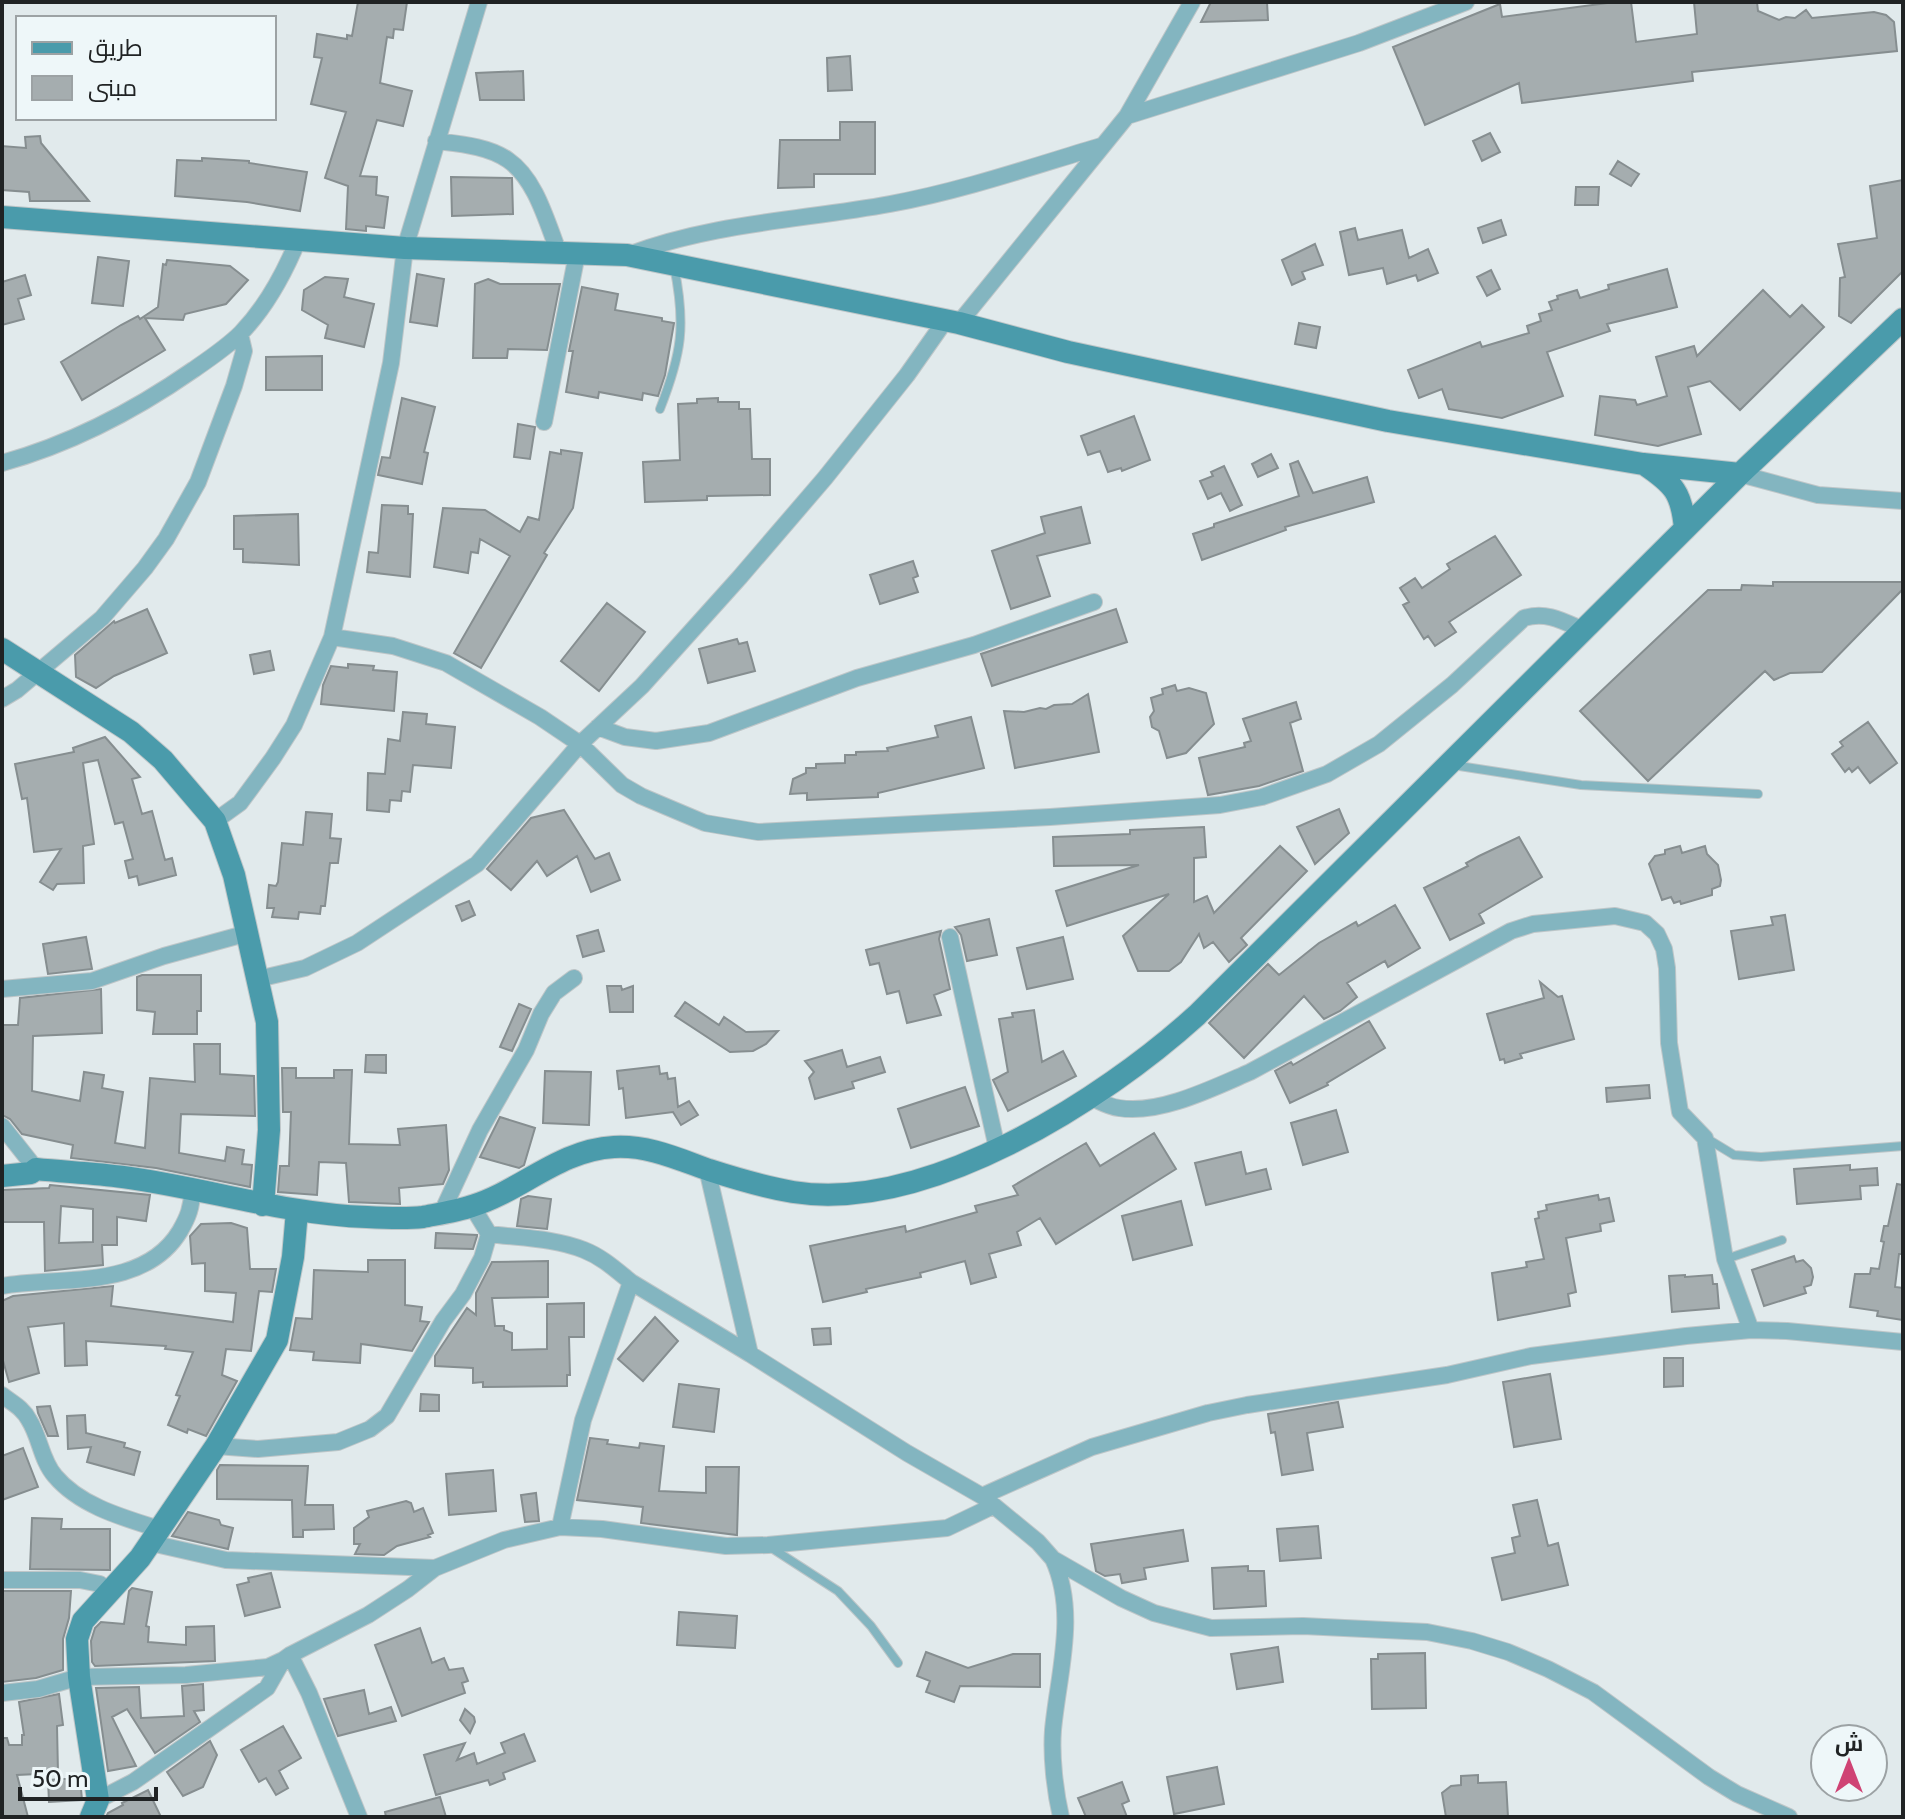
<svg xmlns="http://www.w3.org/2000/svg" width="1905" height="1819" font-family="Cabin,Cairo,sans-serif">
	<rect width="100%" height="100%" fill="#e1eaec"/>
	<path fill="#a5adaf" stroke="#868e90" stroke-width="2" fill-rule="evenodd" d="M358,2h49l-4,28 -9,-1 -1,9 -6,-1 -7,46 32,8 -9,35 -26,-6 -17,56 17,1 -1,18 12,2 -4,31 -18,-2v5l-20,-2 2,-43 -23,-8 21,-66 -35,-8 11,-46 -8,-1 3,-23 30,5v-4l5,1z
		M1211,2h56l1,18 -67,2z
		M1615,2h16l5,40 61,-8 -3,-32h63l1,9 21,9 7,-3 9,1 11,-8 6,8 62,-6 12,3 8,7 3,29 -205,21 1,9 -171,22 -3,-20 -94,42 -32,-78 107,-43 2,13z
		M850,56l2,34 -24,1 -1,-33z
		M523,71l1,29h-44l-4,-27z
		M840,122h35v52h-61v13l-36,1 2,-48h60z
		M1490,133l10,19 -18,9 -9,-20z
		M40,136l1,7 48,58h-59l-1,-9 -27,-2v-44l24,2 -1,-11z
		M202,158l47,3v2l58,9 -7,39 -53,-9 -72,-6 2,-36 25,1z
		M1618,161l21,13 -8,12 -21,-12z
		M451,177l61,1 1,36 -61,2z
		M1903,180v91l-52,52 -12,-7 1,-38 5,-1 -7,-33 39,-6 -7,-52z
		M1576,187h23l-1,18h-23z
		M1501,220l5,15 -23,8 -5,-15z
		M1355,228l3,12 44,-10 7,28 19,-9 10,24 -20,8 -2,-6 -29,9 -4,-16 -34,7 -9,-43z
		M1315,244l8,21 -21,7 3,7 -13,6 -10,-25z
		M98,257l31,4 -6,45 -31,-3z
		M167,260l63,6 18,14 -22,24 -41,10 -2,6 -38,-2 20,32 -83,50 -21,-38 60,-37 17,-9 2,3 18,-12 5,-43 3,1z
		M1667,269l10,38 -70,17 3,7 -63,21 16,44 -61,22 -53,-9 -7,-20 -23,9 -11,-28 72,-28 2,5 47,-14 -2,-7 14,-5 -2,-7 13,-4 -3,-8 9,-3 -1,-3 20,-6 3,8 29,-9 -1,-4z
		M1491,270l9,19 -13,7 -10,-19z
		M417,274l27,5 -7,47 -27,-4z
		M25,275l6,20 -13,4 6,20 -22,6v-43z
		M325,277l23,2 -4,18 30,7 -10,43 -39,-9 3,-13 -26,-15 2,-20z
		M488,279l12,5h60l-13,66 -39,-1 -1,9h-34l2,-74z
		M582,287l36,7 -3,16 47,8v3l12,2 -9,52 -7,21 -15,-3 -1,7 -43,-8 -1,6 -32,-6 7,-41h-4z
		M1763,290l27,27 12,-12 22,22 -84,83 -30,-29 -22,6 13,47 -43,12 -63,-11 5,-39 35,4 2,5 30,-9 -11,-39 38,-11 3,10z
		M1299,323l21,4 -4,21 -21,-4z
		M322,356v34h-56v-33z
		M402,398l33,9 -11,45 4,1 -6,31 -44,-9 4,-18 8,1z
		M718,398v4h21v7h11l2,50h18v36l-63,1v4l-62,2 -2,-40 37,-2 -2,-56 19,-1v-4z
		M1134,416l16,44 -28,11 -1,-3 -13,4 -8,-21 -12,4 -7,-19z
		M518,424l17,3 -5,32 -16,-2z
		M561,450l21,3 -9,55 -29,45 3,2 -66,113 -27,-15 56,-97 -30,-17 -2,14 -7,-1 -3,21 -34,-6 9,-59 42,2 35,22 8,-15 11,3 11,-68 11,2z
		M1271,454l7,14 -20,9 -6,-13z
		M1298,461l15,32 54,-16 7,25 -89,25 1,3 -84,30 -9,-26 21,-7v-3l85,-28 -9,-32z
		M1224,466l18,39 -12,6 -9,-18 -13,6 -8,-18 13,-5 -2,-4z
		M382,505l26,1v8h5l-3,63 -43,-5 2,-20 9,1z
		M1081,507l9,36 -53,13 13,40 -39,13 -19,-58 53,-18 -4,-16z
		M298,514l1,51 -56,-3v-13h-9v-33z
		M1495,536l26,39 -72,47 7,10 -21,14 -7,-10 -4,3 -21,-34 6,-3 -9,-14 15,-10 7,10 28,-19 -3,-5z
		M913,561l5,15 -5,2 5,14 -38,12 -10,-29z
		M1773,582h130v7l-81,83 -32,1 -16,7 -9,-9 -117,110 -68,-70 128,-121h33l1,-5 31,1z
		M607,603l38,29 -46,59 -38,-30z
		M147,609l20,44 -53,23 -18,12 -20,-11 -1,-22 39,-34 1,2z
		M1116,609l11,33 -135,44 -11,-32z
		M737,639l2,5 8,-2 8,29 -47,12 -9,-34z
		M270,651l4,19 -20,4 -4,-19z
		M348,664l26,2 -1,4 24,2 -3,39 -73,-7 2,-19 8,-19 17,2z
		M1175,685l2,6 12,-3 17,5 8,31 -28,29 -19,5 -8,-27 -7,-4 -2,-10 4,-6 -3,-13 12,-4 -1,-5z
		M1088,694l11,58 -84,16 -11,-57 20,1 16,-4 6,1 8,-4 18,-1z
		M1296,702l5,17 -11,4 13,48 -44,15 -51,9 -9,-37 46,-11 -1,-4 7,-2 -8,-22z
		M403,712l24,2 -1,10 29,3 -4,41 -38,-3 -3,27 -8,-1 -1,10 -11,-1 -1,12 -22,-2 1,-37 17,1 3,-35 12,2z
		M971,717l13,51 -106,25v4l-71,3v-7l-17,1 3,-15 13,-6v-5h10v-4l29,-1v-8h11v-3l32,-1 -1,-3 51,-11 -3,-11z
		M1868,722l29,41 -27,20 -12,-16 -6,5 -3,-4 -4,4 -13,-18 11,-8 -3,-4z
		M105,737l35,40 -8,2 10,35 10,-3 13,49 7,-2 4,17 -37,10 -2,-9 -8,2 -4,-17 8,-2 -10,-37 -8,2 -17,-64 -15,3 11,81 -11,2 1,37 -27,1 -4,6 -13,-8 21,-33 -27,3 -7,-54 -5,1 -7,-35 59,-12 -1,-4z
		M1339,809l10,24 -34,31 -18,-37z
		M564,810l31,49 14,-6 11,27 -29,12 -14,-36 -30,20 -10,-15 -26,29 -24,-21 44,-51z
		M306,812l26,2 -2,24 11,1 -3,24h-8l-5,43h-4l-1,8 -21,-2 -1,7 -26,-2 2,-9h-7l2,-23 7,1 2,-4 4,-39 21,2z
		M1204,827l2,30 -12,1v44l13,-6 7,17 66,-67 27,25 -66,67 6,7 -18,17 -16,-20 -9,6 -5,-14 -18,28 -12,9h-31l-15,-35 46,-42 -102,32 -11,-35 83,-26 -85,1 -1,-29 77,-3v-4z
		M1519,837l23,40 -63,37 5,9 -34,17 -26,-52 44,-22 -2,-3 13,-7z
		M1680,846l2,7 23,-7 2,8 11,11 3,15 -1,6 -8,3v6l-31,9 -1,-3 -6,2 -3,-6 -9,3 -13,-36 6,-8 10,-2v-4z
		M469,901l6,14 -13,6 -6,-15z
		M1395,905l25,43 -32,19 -3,-6 -38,22 10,14 -17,14 -16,8 -20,-23 -60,62 -35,-35 59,-59 11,11 40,-32 37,-21 2,4z
		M1785,915l9,55 -55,9 -8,-48 42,-6 -2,-8z
		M989,919l8,36 -30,6 -6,-26 -6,-8z
		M598,930l6,21 -21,6 -6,-21z
		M941,931l-2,8 11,50 -16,6 7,20 -34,8 -8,-32 -12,3 -8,-31 -9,2 -4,-15z
		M86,937l6,32 -44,5 -5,-30z
		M1063,937l10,42 -46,10 -10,-41z
		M142,975h59v36h-4v23h-44l2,-22 -18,-2v-33z
		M1540,982l18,15 4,-1 12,43 -54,15 2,4 -17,5 -1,-4 -4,1 -13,-46 57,-16z
		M607,986h14l1,4 11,-4v26h-23z
		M101,989l1,44 -69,3 -1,55 48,10 4,-29 20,3 -2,13 21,4 -8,51 30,5 5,-70 45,4 -1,-38h26v30l34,2 1,40 -74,-2 -2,39 46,8 2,-14 17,3 -2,14 10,1 -2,22 -94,-19 -85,-10 2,-13 -51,-11 -12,-15 -8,-4v-90h16l2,-27z
		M685,1002l34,23 5,-8 22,15 32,-1 -12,13 -13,7 -23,1 -55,-36z
		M519,1004l12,5 -19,42 -12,-4z
		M1034,1010l8,52 21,-11 13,25 -68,35 -15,-31 15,-8 -9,-53 14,-2 -1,-4z
		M1369,1021l16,27 -58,35 1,2 -38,18 -15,-32 16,-9 2,3z
		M842,1050l5,17 33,-10 5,15 -33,10 2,6 -39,11 -6,-21 5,-6 -9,-11z
		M366,1055h20v18l-21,-1z
		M659,1066l1,8 7,-1 1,6 7,-1 3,29 11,-6 9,14 -17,10 -8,-13 -47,6 -3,-30 -4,1 -2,-18z
		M282,1068h14v10h38v-8h18l-3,74 51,1 -2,-16 48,-4 3,45 -6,14 -44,4 1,16 -51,-2 -3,-39 -27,-1 -2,33 -39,-3 2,-26h9l2,-54h-8z
		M545,1071l46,1 -2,53 -46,-2z
		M1649,1085l1,13 -43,4 -1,-14z
		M965,1087l14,39 -68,22 -13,-39z
		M1336,1110l12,42 -45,13 -12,-42z
		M500,1117l35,11 -11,37 -5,3 -39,-11z
		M1154,1133l22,36 -120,75 -16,-26 -23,14 4,13 -32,9 7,23 -25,7 -6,-23 -45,12 1,4 -55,12 1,3 -44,10 -13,-56 95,-20 1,6 71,-20 -2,-6 43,-11 -5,-9 73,-43 14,23z
		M1241,1152l5,22 20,-5 5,20 -65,16 -11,-42z
		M1850,1165v5l27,-2 1,17 -18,1 1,13 -64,5 -3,-35z
		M1897,1184l6,1v69h-4l-4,33 8,1v32l-26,-4 1,-5 -28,-4 5,-33h15l1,-6 8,1 5,-27 -3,-1 3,-15h4z
		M50,1185l100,10 -4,26 -29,-4v28h-15l1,20 -58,6 -1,-49h-42v-32l47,-2zM61,1206l32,3v33l-34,1z
		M1598,1195l1,5 10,-2 5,23 -14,3 1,7 -35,7 10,54 -8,2 2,12 -72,14 -6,-47 35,-6 -1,-5 18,-3 -9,-40 4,-1 -1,-6 9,-2 -1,-5z
		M528,1196l23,3 -4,30 -30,-3 4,-27z
		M1181,1201l11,44 -59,15 -11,-44z
		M231,1223l16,5 3,41h26l-4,23 -13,-1 -8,60 -25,-2 -4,26 15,6 -31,55 -18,-7 -1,4 -19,-8 12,-29 -4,-1 17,-43 -28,-3 1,-3 -80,-5 1,24 -22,1 -1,-43 -36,4 11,46 -30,9 -7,-25v-56l11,-5 100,-10 -2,20 122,16 3,-29 -31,-2v-28l-13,1 -2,-28 11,-12z
		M436,1233l41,2v1l-4,13 -38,-1z
		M1794,1256l2,6 7,-2 8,8 2,9 -2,8 -7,2 2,6 -42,13 -12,-36z
		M368,1260h37v45l17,2 -2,14 9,1 -17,29 -51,-7 -1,19 -47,-3 1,-8 -24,-2 6,-32 16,1 2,-49 54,2z
		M548,1261v36l-56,1 3,28h9v4l8,3v17l35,-1v-45l37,-1v34h-15l1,38h-3v11l-84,1v-5l-10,1v-15l-38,-2v-10l32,-48 9,7v-22l16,-31z
		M1685,1275v2l27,-2 1,9h4l2,24 -47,4 -3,-36z
		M655,1317l23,24 -35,40 -25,-22z
		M830,1328l1,16 -17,1 -2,-16z
		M1664,1358h19v28l-19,1z
		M1550,1374l11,65 -47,8 -11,-65z
		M679,1384l40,5 -5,43 -41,-5z
		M421,1394l18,1v16h-19z
		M1338,1402l5,25 -36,6 6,37 -31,5 -7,-43 -4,1 -3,-19z
		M50,1406l8,30h-10l-10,-23 -1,-6z
		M85,1415l1,18 39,10 -1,4 16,5 -6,23 -47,-13 4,-15 -23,2 -1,-33z
		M590,1438l18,2 -1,4 32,4 1,-5 24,3 -5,45 47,2v-26h33l-2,68 -96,-12 2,-16 -66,-7z
		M23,1448l15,39 -36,13v-44z
		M220,1465l88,1 -3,39h28l1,24 -31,1v7h-10l-1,-37 -75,-1v-29z
		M493,1470l3,41 -47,4 -3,-41z
		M536,1493l3,28 -14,1 -4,-27z
		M1537,1500l11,46 10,-3 10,42 -66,15 -10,-42 23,-5 -3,-15 8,-2 -7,-31z
		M406,1501l5,2 3,9 9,-4 10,25 -5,2 2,2 -33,9 -13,9 -29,-1 5,-10h-6v-16l15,-11 -2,-6z
		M188,1512l31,8 2,5 12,3 -5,21 -56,-13z
		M32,1518l30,1 -1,10h49v41l-80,-1z
		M1318,1526l3,32 -41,3 -3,-32z
		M1183,1530l5,31 -44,7 2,11 -24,4 -2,-9 -15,2 -9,-5 -5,-27z
		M1248,1566v5h16l2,35 -52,3 -2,-41z
		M271,1573l9,34 -35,9 -8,-31 12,-3 -1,-4z
		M132,1588l20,4 -6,34 3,1 -1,15 38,3v-18l28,-1 1,35 -120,5 -3,-4 -1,-21 4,-13 6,-6 23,2 5,-33z
		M2,1591h69l-2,27 -6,21v31l-27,8 -34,4z
		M679,1612l58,4 -2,32 -58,-3z
		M420,1628l12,35 12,-5 5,12 14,-2 5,13 -6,2 3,10 -63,23 -27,-71z
		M1278,1647l5,35 -46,7 -6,-35z
		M926,1652l42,16 45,-14h27v33l-80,-1 -6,16 -28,-10 4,-11 -13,-5z
		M1425,1653l1,55 -54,1 -1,-50h7v-5z
		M203,1684l1,26 -10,1 6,11 -45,31 -28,-44 -15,8 24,49 -28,5 -12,-83 43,-1 2,31 43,-2 -2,-30z
		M364,1690l5,24 22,-7 5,14 -58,15 -14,-37z
		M59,1694l4,31 -6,1 1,47 -41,2 11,42h-26v-79h5l2,7h13v-10h2l-5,-33z
		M465,1709l9,8 1,5 -5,11 -10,-13z
		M283,1726l18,32 -22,13 9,17 -12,7 -10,-17 -7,4 -18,-32z
		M524,1734l11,27 -32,12 2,6 -15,6 -2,-5 -52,15 -12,-40 41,-12 -8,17 17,-7 3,11 28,-11 -4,-10z
		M210,1741l7,14 -14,32 -20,9 -16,-24z
		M1217,1767l7,37 -50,10 -7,-37z
		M1478,1775v8l28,-1 2,35h-62l-4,-24 9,-7 10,-1v-9z
		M80,1778l2,22 -33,2 -1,-22z
		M1122,1782l7,19 -7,3 5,13h-41l-8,-19z
		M148,1790l13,27h-55l2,-4 15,-8 -1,-2z
		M440,1797l6,20h-60l-1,-5z"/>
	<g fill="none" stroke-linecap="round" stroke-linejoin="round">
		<g stroke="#bec6c8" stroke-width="10">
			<path id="lane" d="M660,409c22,-56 26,-84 14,-143
				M1453,765l128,20 177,9
				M1706,1138l28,17 27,2 142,-11
				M1726,1259l56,-19
				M770,1547l68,44 33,35 27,37"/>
		</g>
		<g stroke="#bec6c8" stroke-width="18">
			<path id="street" d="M1127,116l232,-73 107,-41
				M436,141c24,3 52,5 72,19 28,19 39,63 51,93
				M628,255c83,-32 175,-35 262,-51 71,-13 141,-37 211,-58
				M959,323l168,-207 65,-114
				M544,422l33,-168
				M2,463c69,-19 132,-52 191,-93 16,-11 34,-23 48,-37 26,-27 43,-59 57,-93
				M1740,474l78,21 85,6
				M332,637l61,9 53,17 94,54 40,27 42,41 19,11 64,27 53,9 292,-15 170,-12 42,-8 65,-23 52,-30 73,-59 72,-67c22,-7 39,3 59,12
				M2,699l15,-9 85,-72 43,-50 21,-29 32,-57 36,-96 10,-35 -4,-17
				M598,727l27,10 31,4 53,-8 148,-55 117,-33 120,-43
				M215,821l25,-18 33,-45 21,-33 38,-88 59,-274 14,-115 74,-246
				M950,937l47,211
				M258,979l47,-11 52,-25 120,-79 103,-120 62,-58 98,-109 85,-99 82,-103 38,-54
				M2,989l90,-8 72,-25 84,-23
				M1090,1097c9,4 19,10 29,11 40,7 94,-20 131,-36l261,-141 22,-7 82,-8 30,7 12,11 7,15 3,19 2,75 11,69 25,26 20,121 26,71
				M2,1126l34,43
				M707,1169l43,185 157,99 75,43 56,46 15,17 68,39 33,15 57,15 92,-2 124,6 45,9 36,11 40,17 45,23 116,85 28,17 52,23
				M442,1212l38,-82 46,-80 15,-36 13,-21 20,-15
				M489,1234c31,4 66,4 95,16 18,7 32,20 47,32
				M2,1286c58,-10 142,5 178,-55 8,-14 12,-24 12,-40
				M2,1395c10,8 21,13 27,25 11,17 12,40 26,56 25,30 69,42 104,53
				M216,1446l42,3 80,-7 32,-13 17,-13 56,-95 20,-27 19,-36 7,-24 -17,-28
				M982,1496l110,-49 116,-34 39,-8 200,-30 84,-19 155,-20 65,-6 36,1 116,11
				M560,1527l23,-107 48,-138 119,72
				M151,1543l75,17 209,8
				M1053,1559c25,54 5,116 0,171 -2,27 2,61 8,87
				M2,1580h78l20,4 9,9
				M290,1655l19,38 50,124
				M2,1693l36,-4 41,-12 107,-2 82,-8 15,-7
				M98,1800l35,-18 134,-94 16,-28 7,-5 78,-40 40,-26 27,-21 69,-28 56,-13 42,2 124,17 42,-1 179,-17 46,-22"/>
		</g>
		<g stroke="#bec6c8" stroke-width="24">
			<path id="secondary" d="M2,217l403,31 222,7 332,68 109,29 320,69 255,43 97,10
				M1644,464c30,20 38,29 41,65
				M2,649l129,83 32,28 52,61 19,54 33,147 2,108 -6,75
				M2,1176l29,-3 5,-4c29,3 58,4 87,8 82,11 161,37 244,40 18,1 38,2 56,0 15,-3 34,-6 49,-11 49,-15 87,-56 142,-59 34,-2 64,12 95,23 28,9 55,17 84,22 134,21 309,-91 404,-177l543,-541 163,-155
				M91,1817l7,-17 -19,-123 -2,-38 6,-18 57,-63 76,-112 61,-106 16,-83 4,-46"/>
		</g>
		<use href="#lane" stroke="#83b5c0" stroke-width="8"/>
		<use href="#street" stroke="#83b5c0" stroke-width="16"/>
		<use href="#secondary" stroke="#4a9bab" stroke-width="22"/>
	</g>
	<rect width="1905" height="1819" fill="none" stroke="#202324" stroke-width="8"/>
	<rect x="16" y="16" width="260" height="104" fill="#eef7f9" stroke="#9ca2a4" stroke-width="2"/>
	<rect x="32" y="42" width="40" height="12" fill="#4a9bab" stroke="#9ca2a4" stroke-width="2"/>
	<text x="88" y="56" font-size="24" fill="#202324">طريق</text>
	<rect x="32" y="76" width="40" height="24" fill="#a5adaf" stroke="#9ca2a4" stroke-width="2"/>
	<text x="88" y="96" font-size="24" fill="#202324">مبنى</text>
	<g transform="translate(1849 1763)"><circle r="38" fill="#eef7f9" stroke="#9ca2a4" stroke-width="2"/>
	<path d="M0-6L14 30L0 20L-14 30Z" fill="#cf4374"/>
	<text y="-12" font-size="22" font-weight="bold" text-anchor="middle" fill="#202324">ش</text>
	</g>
	<path d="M20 1787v12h136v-12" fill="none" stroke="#202324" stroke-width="4"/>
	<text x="32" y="1787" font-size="24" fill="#202324" stroke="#eef7f9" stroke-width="6" paint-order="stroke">50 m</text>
</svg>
